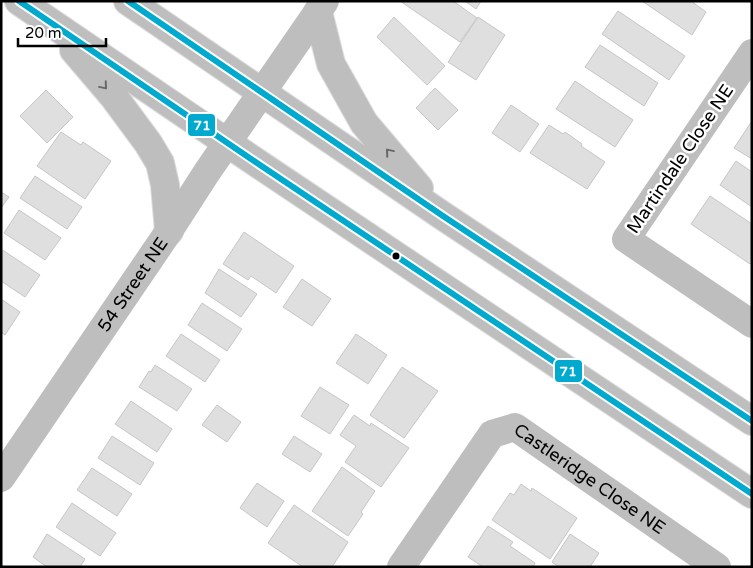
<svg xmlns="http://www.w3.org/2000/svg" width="753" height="568" font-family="'Varela Round',sans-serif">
	<rect width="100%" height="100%" fill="#fff"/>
	<path fill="#dfdfdf" stroke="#c6c6c6" d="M400,1h53l24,17 -17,24z
		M465,1h16l-5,8z
		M642,1h49l15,11 -14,23z
		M618,11l67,45 -16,24 -67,-46z
		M394,17l51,49 -18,19 -50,-48z
		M478,17l27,18 -29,45 -28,-18z
		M600,45l58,38 -14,23 -59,-39z
		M575,81l58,39 -18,27 -59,-38z
		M435,88l23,22 -20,20 -22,-22z
		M46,90l27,27 -26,26 -27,-27z
		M511,105l28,19 -19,28 -28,-19z
		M752,121v38l-18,-11z
		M549,125l14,9 2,-2 17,12 -1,2 24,16 -18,27 -57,-36z
		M61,132l20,13 2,-3 28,19 -26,38 -48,-33z
		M736,161l16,11v35l-32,-22z
		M35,176l47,31 -15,22 -47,-31z
		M1,192l8,5 -8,11z
		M710,196l42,28v38l-2,2 -59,-40z
		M19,210l42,28 -16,22 -41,-27z
		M244,232l50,34 -18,27 -25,-17 -3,4 -25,-16z
		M1,249l39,26 -15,22 -24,-16z
		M219,269l38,25 -16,23 -36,-24z
		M302,279l29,20 -19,27 -29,-19z
		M1,299l19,13 -15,23 -4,-3z
		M202,303l40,26 -15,22 -39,-26z
		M181,334l39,26 -15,22 -39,-26z
		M356,334l31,21 -19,29 -32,-21z
		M155,365l37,24 -15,22 -38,-24 10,-16 2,1z
		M402,367l36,24 -34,47 -34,-23z
		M320,387l29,18 -19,29 -29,-18z
		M131,401l41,28 -15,23 -42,-28z
		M217,405l24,17 -14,20 -25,-17z
		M354,415l16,11 1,-3 38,25 -28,39 -36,-25 11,-16 -16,-11z
		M112,436l42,27 -14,22 -42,-27z
		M294,436l28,18 -12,18 -28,-18z
		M342,467l33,24 -14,21 2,2 -15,22 -36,-25z
		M92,468l40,26 -15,22 -40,-26z
		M257,483l27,18 -17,26 -27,-19z
		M521,484l10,7 1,-3 45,30 -27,41 -58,-39 18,-27 4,2z
		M72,503l44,30 -16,23 -44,-29z
		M294,505l54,37 -16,25h-29l-35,-24z
		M488,526l25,16 -3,4 25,17 -2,4h-50l-15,-10z
		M47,534l38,25 -5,8h-33l-14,-10z
		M570,534l29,19 -9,14h-31l-7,-5z"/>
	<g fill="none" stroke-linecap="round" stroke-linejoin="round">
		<g stroke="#dbdbdb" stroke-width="30">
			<path id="major" d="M19,1l241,164 492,329
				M128,1l315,215 309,205
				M318,12l13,52 33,59 55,65
				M74,50l40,47 34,46 12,20 5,22 4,46"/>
		</g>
		<g stroke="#bebebe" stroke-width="28">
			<path d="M752,53l-126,186 126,85"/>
			<path id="s1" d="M1,478l168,-247 38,-59 118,-171"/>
			<path id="s2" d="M401,567l91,-133 23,-7 202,140"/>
		</g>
		<use href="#major" stroke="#bebebe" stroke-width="28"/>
		<g stroke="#fff" stroke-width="10">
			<path id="bus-1" d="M19,1l241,164 492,329
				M128,1l315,215 309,205"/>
		</g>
		<use href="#bus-1" stroke="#00a9ce" stroke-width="6"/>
	</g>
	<defs><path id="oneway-chevron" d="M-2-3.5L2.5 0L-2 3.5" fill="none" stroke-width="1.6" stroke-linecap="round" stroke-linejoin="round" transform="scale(1.25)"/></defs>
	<g stroke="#686868">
		<use href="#oneway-chevron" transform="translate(104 86) rotate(50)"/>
		<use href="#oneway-chevron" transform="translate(389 152) rotate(-130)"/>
	</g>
	<circle fill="#000" stroke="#fff" stroke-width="2" cx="396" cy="256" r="4.5"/>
	<g text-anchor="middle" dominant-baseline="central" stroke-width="5" stroke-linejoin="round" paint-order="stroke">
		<g font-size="18" fill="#000" stroke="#fff">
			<text transform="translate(680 159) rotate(-56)">Martindale Close NE</text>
			<text stroke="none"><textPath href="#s1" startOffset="234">54 Street NE</textPath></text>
			<text stroke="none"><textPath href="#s2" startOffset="276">Castleridge Close NE</textPath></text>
		</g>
	</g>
	<g stroke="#fff" stroke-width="2">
		<rect x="187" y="113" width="29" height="24" rx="5" fill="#00a9ce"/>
		<rect x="554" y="359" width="29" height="24" rx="5" fill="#00a9ce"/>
	</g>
	<g font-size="14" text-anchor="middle" font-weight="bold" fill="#fff">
		<text x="202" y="130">71</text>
		<text x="568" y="376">71</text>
	</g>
	<rect width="753" height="568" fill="none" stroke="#000000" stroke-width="5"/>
	<path d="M18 38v8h88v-8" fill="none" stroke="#000000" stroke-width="2.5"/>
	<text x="25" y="38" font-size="15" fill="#000000" stroke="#ffffff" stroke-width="4" paint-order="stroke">20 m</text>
</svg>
